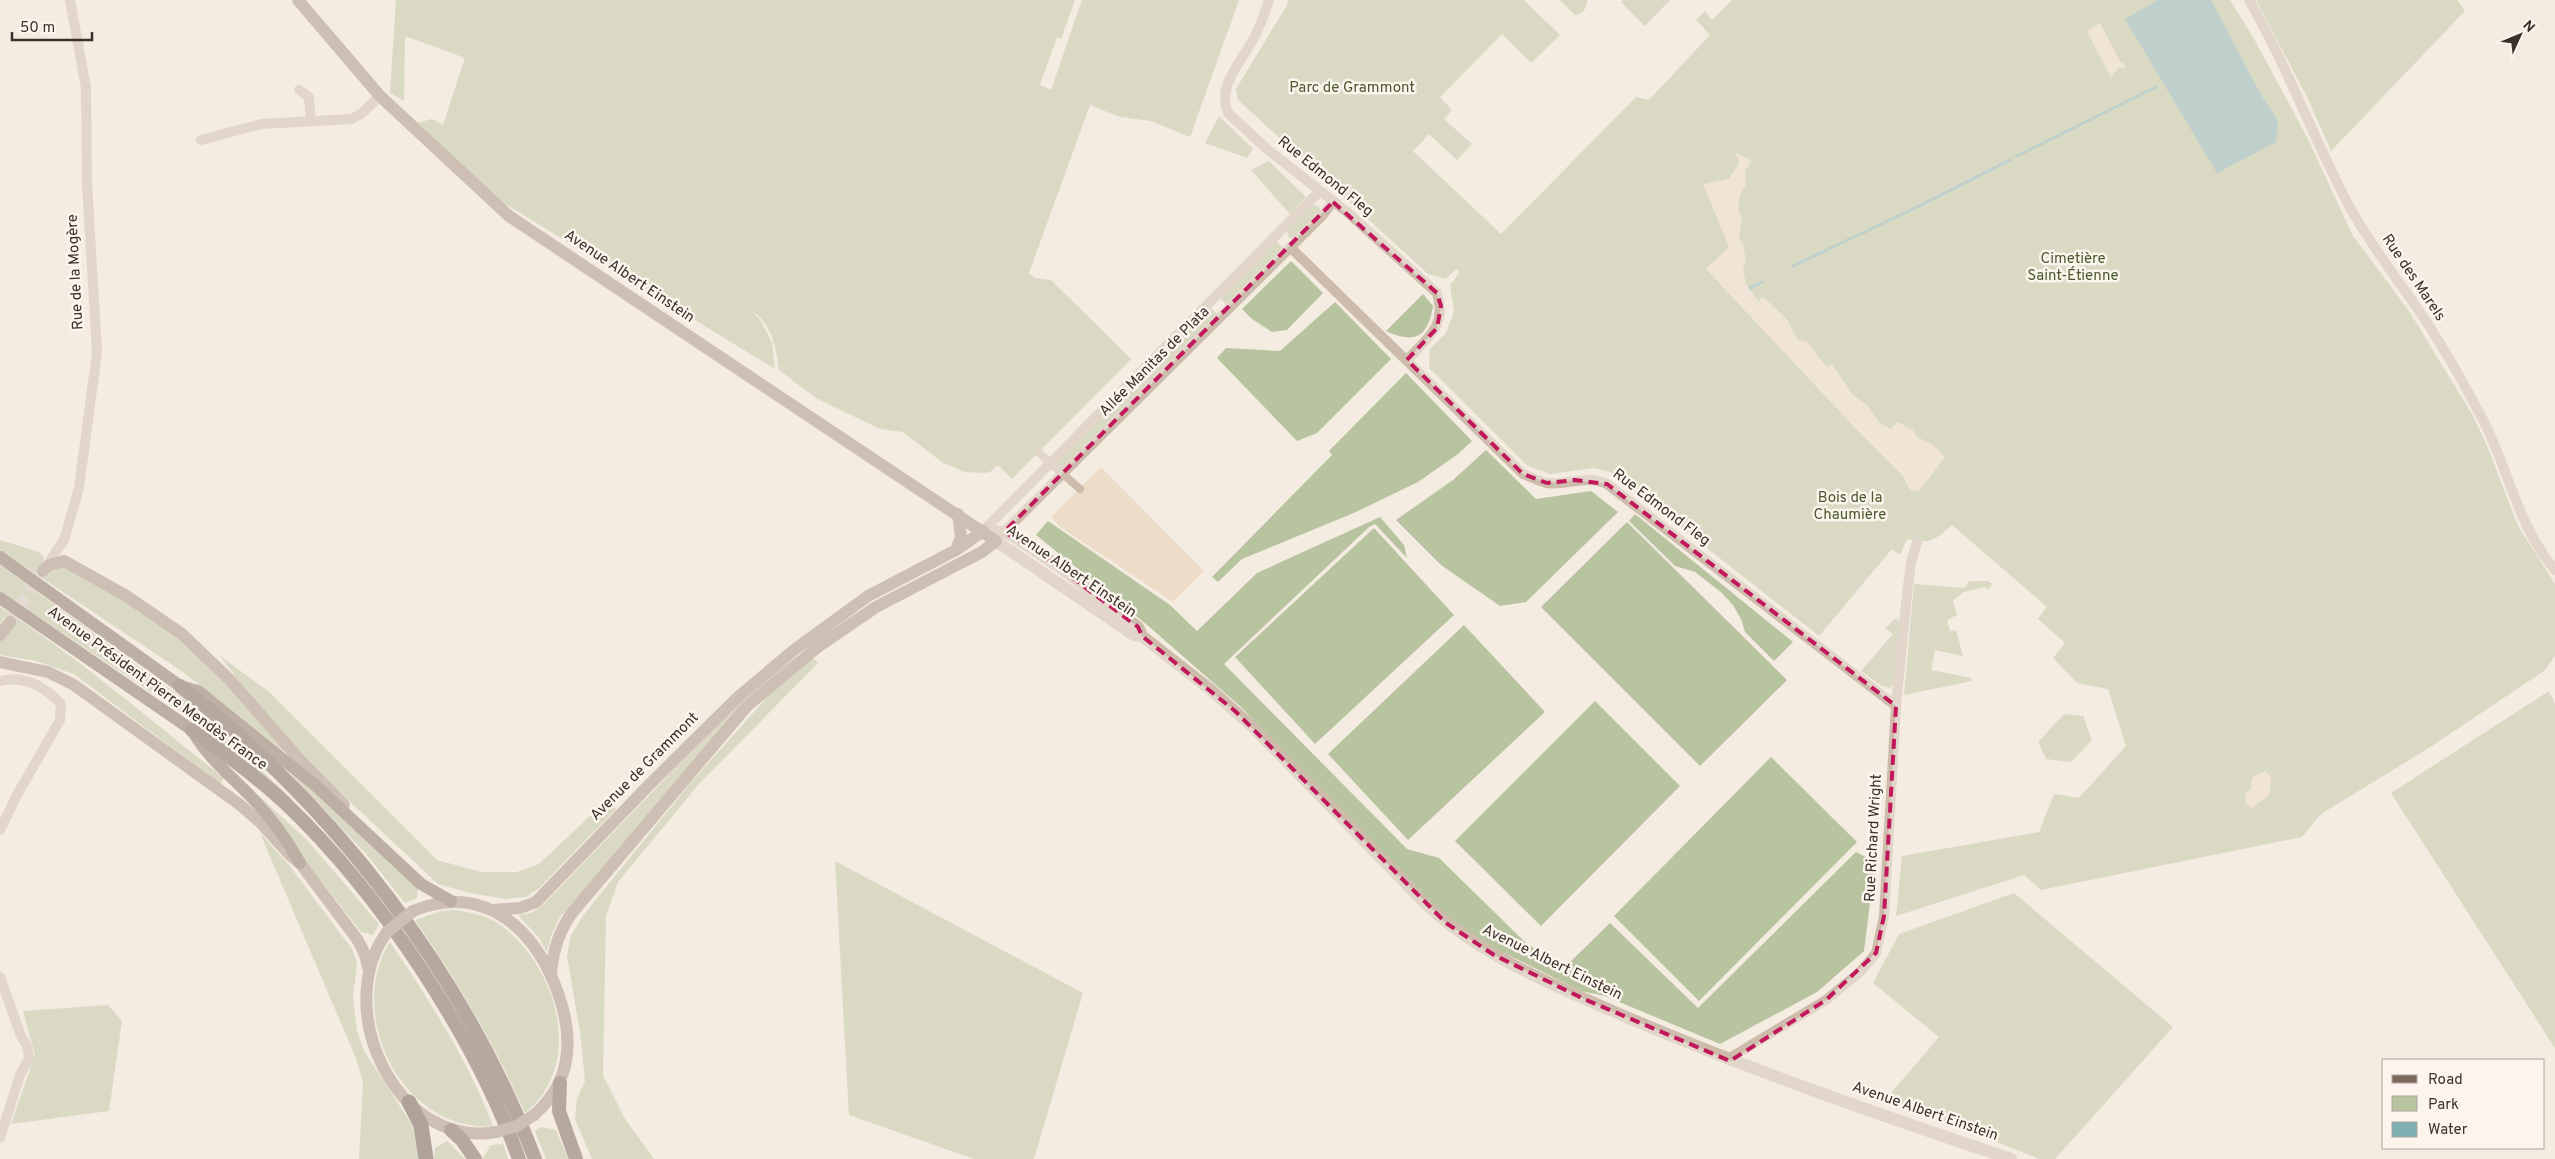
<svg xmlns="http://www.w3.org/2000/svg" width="2555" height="1159" font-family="Overpass,sans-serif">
	<rect width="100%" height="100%" fill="#f4ebe1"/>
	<path fill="#b8c4a0" d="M396,0h679l-14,39 -4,-2 -17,48 11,5 31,-90h157l-49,137 -39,-16 -31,-4 -30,-12 -61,168 6,5 16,2 80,79 -119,120 -14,-14 -8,7 -7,1 -18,-1 -22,-9 -40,-31 -23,-3 -64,-31 -37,-28c-3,-22 -7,-46 -27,-59l9,10 11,22 3,26 -276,-169 -82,-77 15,-4 11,6 22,-67 -60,-22 -1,65 -14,-8z
		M1288,0h236l36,35 -29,28 -29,-29 -62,63 12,13 -8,9 28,25 -15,16 -28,-26 -16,17 88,83 135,-137 13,3 61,-65 -14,-15 9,-9 7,9 20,-20h498l23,37 54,100 46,99 56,75 64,105 15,32 30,78 37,58v72l-11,15 -112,75 -106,65 -8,6 -16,20 -261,53 -17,-15 -128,41 6,-60 137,-24 15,-38 25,4 47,-52 -18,-57 -31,-6 -24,-25 12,-15 -27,-24 9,-12 -95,-82c-17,15 -22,20 -45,14l-7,16 -8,-6 -73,87 -209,-164 -16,-4 -44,6 -22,-8 -99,-98 1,-19 16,-16 8,-21 -4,-27 10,-13 -4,-3 -10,10 -18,-5 -190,-174 -2,-11 51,-84z
		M1560,0h27c0,8 -4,14 -12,15z
		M1623,0h47l-25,26 -24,-24z
		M2256,0h201l8,11 -134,140 -23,-52z
		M1219,116l34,33 -6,9 -42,-15z
		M1269,161l37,36 -16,17 -39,-44z
		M1312,205l7,1 1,5 -27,27h-4l-2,-7z
		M1276,241l7,7 -57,56 -7,-7z
		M1291,261l32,32 -36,37 -15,2 -20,-13 -10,-10z
		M1423,294l10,12c-5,32 -19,38 -47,25z
		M1335,302l56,57 -74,74 -20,8 -80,-83 9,-10 54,3z
		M1210,308l7,6 -155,155 -7,-7z
		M1406,373l66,68 -14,13 -40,28 -62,30 -114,47 -24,23 -6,-5 120,-122 -3,-4z
		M1486,450l50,49 55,-8 27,21 -92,90 -26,4 -59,-41 -45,-45 57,-40z
		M1635,514l158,128 -19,19 -29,-29 -4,-13 -8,-14 -11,-12 -27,-21 -20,-6 -46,-45z
		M1380,517l24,28 3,13 -32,-34 -6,3 -145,137 183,185 32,9 88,86 39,22 44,-43 88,85 158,-156 19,10 -11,89 -47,41 -97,52 -115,-48 -24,-5 -83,-41 -27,-17 -30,-22 -200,-204 -95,-83 -110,-89 12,-14 122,84 27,26 60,-58z
		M1627,522l160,158 -87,86 -159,-159z
		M1374,528l80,87 -139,129 -80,-87z
		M0,540l39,12 6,6 -6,11 9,7 3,-5 14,-5c43,24 85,47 123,79 36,30 65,69 96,104l-1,2 -100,-79 -183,-122z
		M0,565l189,138 103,96 -2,1 -105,-85 -185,-124z
		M1969,581h19l4,3 -4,6 -3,-3 -21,5 -11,8 4,15 -10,5 3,11 6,-1 7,26 -28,-6 -4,20 40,8 1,3 -68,14 10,-111 51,4z
		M0,607c79,51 150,113 224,171l-4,6 -146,-110 -38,-13 -36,-6v-14l13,-17 -9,-7 -4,7z
		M1895,619l5,1 -5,62 -5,6 -8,-2 -21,-15 32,-37 -8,-6z
		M1464,625l81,87 -137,128 -80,-86z
		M801,653l-38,33 -203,231 -9,19 -4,16 -8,-14 -21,-23 13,-2 13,-9 197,-204z
		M219,655l49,36 169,169 44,12h36l22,-8 67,-63 10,8 -77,79 -13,9 -20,2 -36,-6 -32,-9 -106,-99 -65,-68z
		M815,659l3,4 -120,122 -80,97 -12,34 -3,159 22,44 29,40h-62l-17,-40 2,-20 8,-18 -5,-49 -13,-76 4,-21 14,-22 108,-133 78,-87 38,-33z
		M2549,691l6,13v344l-164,-255z
		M1595,701l85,85 -139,140 -86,-85z
		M2064,714l19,2 9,24 -21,22 -25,-3 -8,-17z
		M1771,757l86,85 -158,159 -85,-85z
		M292,772l126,117 -1,9 -12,5 -38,-48 -76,-81z
		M258,795l50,46 71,83 -6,11 -12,-3 -105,-135z
		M260,833l29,32 63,84 5,14 -4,34 4,34 7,20 52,80 2,28h-59l4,-78 -8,-25z
		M835,861l248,132 -49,166h-60l-125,-44z
		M2014,893l159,134 -118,132h-15l-154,-60 53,-62 -66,-54 26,-49z
		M455,910c16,3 31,5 44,14 58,41 87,140 26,189 -30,-68 -67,-131 -110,-193l26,-9z
		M390,942c39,58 78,118 103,184 -90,7 -149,-112 -103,-184z
		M108,1005l14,16 -13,90 -98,13 24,-69 -12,-44z
		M541,1127l15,3 12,29h-22l-11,-28z
		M447,1141l18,18h-31l1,-11z
		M503,1144l5,15h-26l9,-14z"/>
	<path fill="#ecdcc8" d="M2100,23l21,40h3l1,6 -6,-2 -8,11 -24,-47z
		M1736,153l16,8 -7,10 1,14 -6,9 -2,16 4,8 -3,20 4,6 3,17 -3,8 3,15 13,18 3,-6 25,23 11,21 8,1 21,26 5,-3 20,30 15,11 12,17 11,7 8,-7 15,8 4,7 16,8 12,12 -25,33 -10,1 -7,-15 -46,-46 -151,-161 23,-22 -26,-63 26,-5 10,-16z
		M1101,467l103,104 -31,31 -114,-76 -8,-9z
		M2265,771l6,5 -1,18 -19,15 -6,-8 1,-8 5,-5 1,-10z"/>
	<path fill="#7fb0b2" d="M2158,0h53l50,95 17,26 -2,21 -59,31 -92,-154z"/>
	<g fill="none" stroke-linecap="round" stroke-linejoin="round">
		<path stroke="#7fb0b2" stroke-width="3" d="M2017,156l139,-69
			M1793,266l120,-57 97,-49
			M1750,288l12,-6"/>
		<path stroke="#cfc6bd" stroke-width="12" stroke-dasharray="12 6" stroke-linecap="butt" d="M10,622l33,-51"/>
		<path stroke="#cdbbac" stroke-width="8" d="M1039,453l41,36"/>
		<path stroke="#cdbbac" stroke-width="10" d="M1269,0c-4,12 -8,25 -14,36 -12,24 -39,49 -27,77l39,36 80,63 90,81c10,33 -9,45 -30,67
			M2249,0c38,66 64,137 99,204 20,37 45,69 69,104 24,34 45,72 65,110 27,51 34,105 73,152
			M299,90l10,7 2,25
			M201,140l60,-16 90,-5 10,-5 19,-18
			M1291,248l232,226c8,3 16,7 23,9 20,3 41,-9 61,1l289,222
			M983,531l336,-339
			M1000,536l322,-320 11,-14
			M49,565l2,-6 13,-19 15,-52 18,-136 -10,-169 -1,-95 -16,-88
			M0,681c24,-6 45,6 61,23l-1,16 -42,73 -18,37
			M0,977l21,59 6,10 2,12 -9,17 -20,63
			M1730,1061l3,-5 93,-56 34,-28 16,-19 8,-37 12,-210 11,-112 4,-32 6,-20"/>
		<path stroke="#cdbbac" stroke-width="12" d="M983,531l21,1 9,4 48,32 77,59 4,9
			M996,541l138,94 8,1 69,54 44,39 172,176c58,54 133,83 204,114 125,53 252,97 380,140"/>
		<path stroke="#a18a7d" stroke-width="12" d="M298,0l82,96 129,120 487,325 -14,11 -106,55 -57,39 -72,60 -176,208c-13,20 -17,35 -20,58
			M956,550l5,-13 -3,-23
			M43,571l6,-6 15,-4 61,34 57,39 48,46 69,79 45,46
			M0,635l10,-13
			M0,662l48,10 26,13 165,119 21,18 30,33 10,8 57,76 7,13 5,18
			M492,910l28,-2 16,-6 113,-117 88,-87 57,-48 74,-54 88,-46 27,-19
			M413,911c71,-29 122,17 145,82 16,45 14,89 -24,122
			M387,932c-56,76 9,217 109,200"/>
		<path stroke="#7d675c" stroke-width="12" d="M0,557l180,129 18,5 117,94 106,99 30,17
			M0,598l192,132c15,28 42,48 63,71 18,19 32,39 45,62"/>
		<path stroke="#6c584f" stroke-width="14" d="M180,686c156,122 284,288 355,473
			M192,730c32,23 64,46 93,73 95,90 189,232 234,356
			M560,1083l-1,28 17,48
			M451,1130l11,10 13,19"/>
		<path stroke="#5c4a42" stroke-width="15" d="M409,1102l12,23 5,34"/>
		<path stroke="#a18a7d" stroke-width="12" d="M387,932l26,-21
			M496,1132l21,-6 17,-11"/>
	</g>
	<path d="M0 0H2555V1159H0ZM1333,202l104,91 4,13 -4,22 -30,32 116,114 24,9 28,-3 32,4 289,222 -12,210 -8,37 -50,47 -96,61 -146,-62 -90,-44 -48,-32 -211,-212 -93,-75 -4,-9 -104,-78 -30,-17z" fill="#f4ebe1" fill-opacity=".55" fill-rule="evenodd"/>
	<path fill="none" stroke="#c2185b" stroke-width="4" stroke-dasharray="10 6" stroke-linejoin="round" d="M1333,202l104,91 4,13 -4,22 -30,32 116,114 24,9 28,-3 32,4 289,222 -12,210 -8,37 -50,47 -96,61 -146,-62 -90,-44 -48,-32 -211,-212 -93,-75 -4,-9 -104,-78 -30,-17z"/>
	<g text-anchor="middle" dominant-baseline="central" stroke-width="5" stroke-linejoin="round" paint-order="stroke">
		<g font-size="15" fill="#4a5a2e" stroke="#fbf5ee">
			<text x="1352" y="88">Parc de Grammont</text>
			<text x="2073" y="259">Cimetière<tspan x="2073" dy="17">Saint-Étienne</tspan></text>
			<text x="1850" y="498">Bois de la<tspan x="1850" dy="17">Chaumière</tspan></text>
		</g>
		<g font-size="15" fill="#3b302b" stroke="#fbf5ee">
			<text transform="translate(1325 177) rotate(39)">Rue Edmond Fleg</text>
			<text transform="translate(76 272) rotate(-93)">Rue de la Mogère</text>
			<text transform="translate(629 277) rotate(34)">Avenue Albert Einstein</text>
			<text transform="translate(2413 278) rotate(56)">Rue des Marels</text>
			<text transform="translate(1155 362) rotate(-45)">Allée Manitas de Plata</text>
			<text transform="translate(1661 508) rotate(37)">Rue Edmond Fleg</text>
			<text transform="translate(1071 572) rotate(34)">Avenue Albert Einstein</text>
			<text transform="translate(157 689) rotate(36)">Avenue Président Pierre Mendès France</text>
			<text transform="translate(645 767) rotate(-45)">Avenue de Grammont</text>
			<text transform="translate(1874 838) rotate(-87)">Rue Richard Wright</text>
			<text transform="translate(1552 963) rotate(26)">Avenue Albert Einstein</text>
			<text transform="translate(1925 1112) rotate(19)">Avenue Albert Einstein</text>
		</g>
	</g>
	<rect x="2382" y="1059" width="162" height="90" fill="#fbf5ee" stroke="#aea6a0"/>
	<rect x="2392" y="1075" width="25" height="8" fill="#7d675c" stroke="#aea6a0"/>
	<text x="2428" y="1084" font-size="15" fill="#3b302b">Road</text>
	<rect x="2392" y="1096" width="25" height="15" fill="#b8c4a0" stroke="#aea6a0"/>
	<text x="2428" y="1109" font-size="15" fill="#3b302b">Park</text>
	<rect x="2392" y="1122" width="25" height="15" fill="#7fb0b2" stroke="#aea6a0"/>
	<text x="2428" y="1134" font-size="15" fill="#3b302b">Water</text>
	<g transform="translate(2520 35) rotate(46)" stroke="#fbf5ee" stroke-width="4" paint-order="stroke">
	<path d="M0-4L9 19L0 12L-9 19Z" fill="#3b302b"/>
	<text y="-8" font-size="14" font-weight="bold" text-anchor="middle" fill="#3b302b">N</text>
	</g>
	<path d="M12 32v8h80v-8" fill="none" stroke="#3b302b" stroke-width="2.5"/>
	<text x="20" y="32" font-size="15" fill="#3b302b" stroke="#fbf5ee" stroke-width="4" paint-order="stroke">50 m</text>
</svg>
